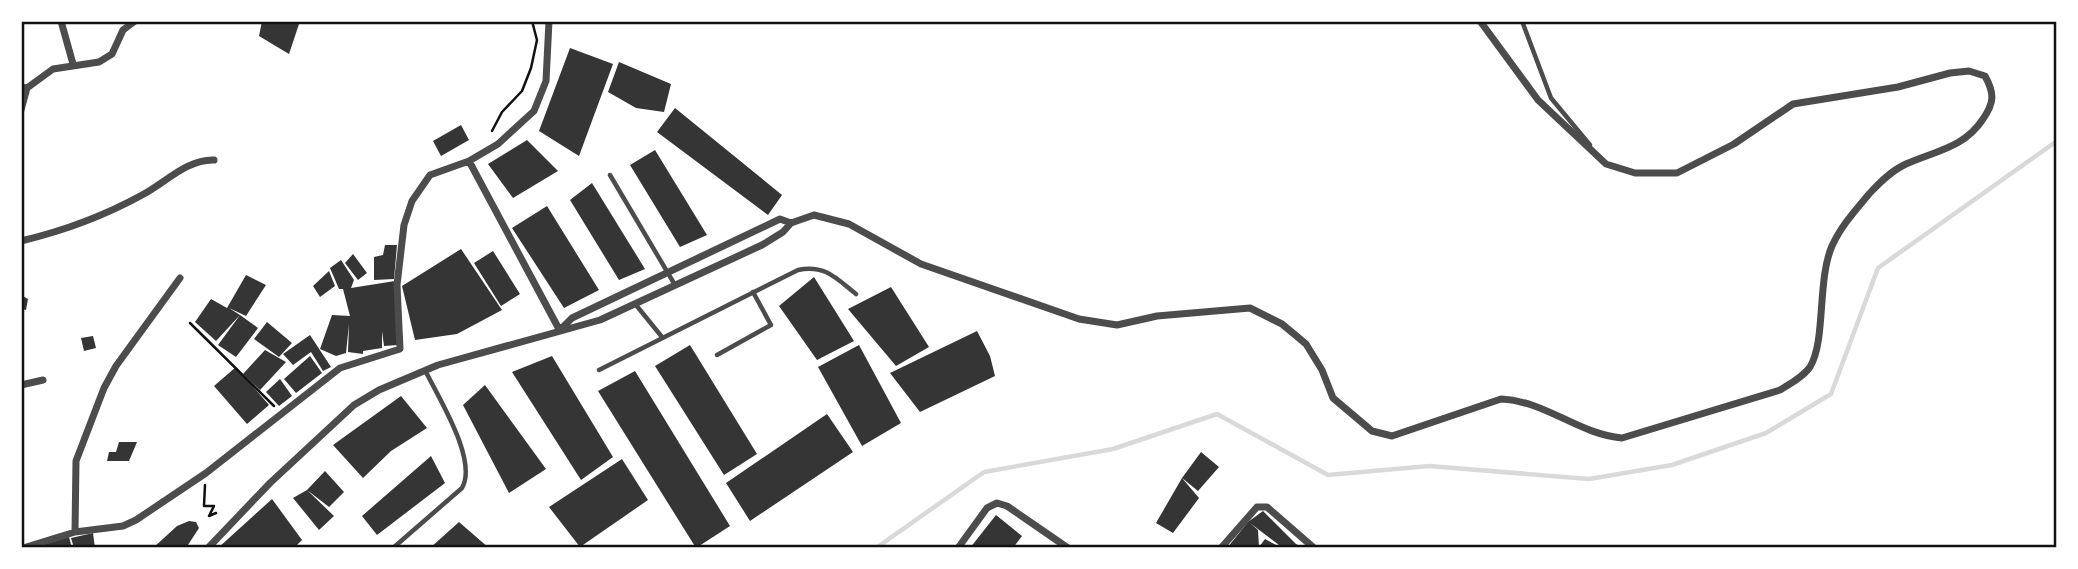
<svg xmlns="http://www.w3.org/2000/svg" width="2078" height="569" font-family="Ubuntu,sans-serif">
	<rect width="100%" height="100%" fill="#fff"/>
	<g fill="none" stroke-linecap="round" stroke-linejoin="round">
		<path stroke="#d9d9d9" stroke-width="4.5" d="M876,548l108,-76 129,-23 104,-35 111,61 101,-9 160,13 83,-14 94,-32 65,-39 47,-126 179,-127"/>
	</g>
	<path fill="#353535" d="M262,21h38l-11,33 -30,-18z
		M570,48l43,16 -34,92 -40,-25z
		M619,62l52,22 -7,28 -28,-4 -28,-16z
		M675,108l107,87 -14,20 -111,-83z
		M461,125l8,15 -28,16 -8,-15z
		M527,140l31,31 -45,27 -25,-34z
		M655,150l52,85 -27,12 -50,-82z
		M592,183l53,86 -26,11 -49,-80z
		M547,206l52,84 -35,18 -52,-80z
		M385,245h12l-3,34 -20,1v-23l9,-2z
		M461,249l41,61 -45,24 -42,6 -13,-54z
		M493,251l27,43 -19,12 -27,-43z
		M353,254l14,19 -9,7 -13,-17z
		M341,260l13,20 -3,8 44,-7 3,64 -14,1 -2,-15v17l-19,3v3l-15,-2 1,-28 -3,29 -10,3 -16,-7 12,-34 18,1 -7,-27h-4l-9,-21z
		M329,271l6,15 -15,11 -7,-11z
		M246,275l20,10 -20,31 -17,-8 11,7 -24,26 -21,-19 16,-23 16,9z
		M814,277l40,64 -37,19 -38,-54z
		M891,287l38,60 -33,19 -48,-57z
		M21,295l7,4 -2,11 -5,-1z
		M240,315l18,13 -22,29 -18,-12z
		M267,322l25,21 -13,14 -25,-18z
		M977,331l13,25 5,20 -75,36 -30,-39z
		M310,335l21,32 -8,4 -12,-19 -18,13 -10,-11z
		M93,336l3,12 -12,3 -3,-13z
		M690,345l67,109 -33,21 -69,-109z
		M859,345l42,78 -39,23 -44,-79z
		M265,350l21,12 -26,28 -17,-16z
		M310,356l12,17 -26,20 -12,-14z
		M552,356l61,101 -32,23 -69,-108z
		M236,367l33,38 -22,19 -33,-38z
		M635,371l95,155 -34,22 -98,-157z
		M280,379l12,17 -13,10 -13,-14z
		M485,385l61,84 -37,24 -46,-88z
		M401,396l26,32 -36,23 -28,27 -30,-33z
		M827,414l26,38 -103,69 -24,-38z
		M119,442h18l-8,19h-22l2,-9h7z
		M1201,452l18,15 -21,24 -16,-13 17,20 -26,35 -17,-10 26,-45z
		M431,456l14,27 -68,52 -15,-19z
		M622,459l26,41 -68,47 -31,-40z
		M325,471l19,21 -15,15 -22,-17z
		M307,490l27,26 -15,14 -26,-32z
		M272,499l30,41 -8,8h-76z
		M1263,511l33,33 7,4h-20l-33,-25 8,7 1,17 6,-8 13,7 -1,2h-50l21,-26z
		M996,515l26,21 -9,12h-43z
		M189,521l7,1 3,6 -13,20h-33l24,-22z
		M459,522l30,26h-59z
		M93,533l2,15h-21l-3,-10z
		M69,537l3,11h-29l-1,-3z"/>
	<g fill="none" stroke-linecap="round" stroke-linejoin="round">
		<path stroke="#111" stroke-width="2.5" d="M492,131l10,-19 20,-21 9,-23 6,-28 -5,-19
			M190,323l84,83
			M205,485l-1,21h10l-5,10 7,-3"/>
		<path stroke="#4c4c4c" stroke-width="4.5" d="M1522,21l29,77 39,47
			M610,175l65,110
			M636,305l26,32
			M717,355l54,-30 -18,-33
			M599,370l199,-100c26,-6 38,8 58,24
			M393,548l69,-60c16,-28 -23,-89 -37,-118"/>
		<path stroke="#4c4c4c" stroke-width="7" d="M61,21l12,43
			M21,87l6,1 26,-19 46,-7 13,-8 11,-24 12,-9
			M21,110l6,-22
			M469,161l91,170
			M791,223l23,-8 35,9 72,40 158,55 38,6 40,-9 93,-8 32,16 24,20 16,26 11,28 39,33 20,5 109,-37c45,2 77,35 121,39l158,-48c10,-6 23,-13 30,-23 16,-26 7,-87 22,-121 9,-20 23,-35 37,-52 11,-12 22,-23 37,-30 29,-13 58,-16 77,-45 11,-16 12,-25 2,-43l-16,-5 -19,2 -52,14 -105,17 -59,40 -57,29h-42l-29,-9 -68,-64 -58,-79
			M21,241c42,-10 83,-25 121,-46 23,-12 45,-36 72,-35
			M561,329l11,-11 208,-99 11,4
			M21,385l22,-5
			M75,532l1,-71 28,-73 12,-22 64,-88
			M23,548l52,-16 48,-6 13,-6 70,-47 134,-105 60,-19 -3,-64 7,-60 8,-24 18,-26 39,-14 29,-17 36,-33 12,-30 3,-60
			M208,548l62,-65 84,-78 25,-15 59,-25 162,-45 162,-75 21,-13 8,-9
			M958,548l29,-40 10,-5 10,3 61,42
			M1221,548l36,-41h10l47,41"/>
	</g>
	<rect width="2078" height="569" fill="none" stroke="#ffffff" stroke-width="46"/>
	<rect x="23" y="23" width="2032" height="523" fill="none" stroke="#111" stroke-width="2.5"/>
</svg>
